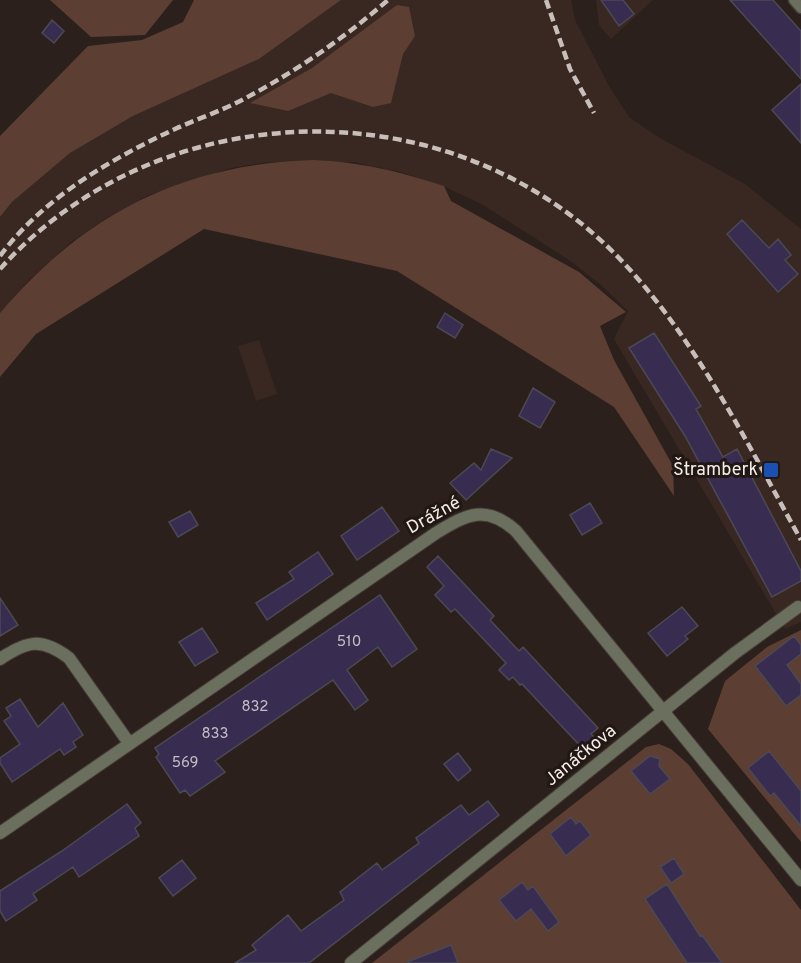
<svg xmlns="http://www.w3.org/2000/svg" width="801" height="963" font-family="Overpass,sans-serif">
	<rect width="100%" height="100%" fill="#2b201c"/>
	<path fill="#392821" d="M341,0h230l4,20 34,66 20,31 29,20 87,47 56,45v393l-16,7 -171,-290 14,-28 -27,-26 -32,-25 -86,-55 -40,-19 -43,-14 -46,-10h-87l-36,6 -82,27 -39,21 -39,26 -43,39 -28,32v-96l12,-15 58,-49 63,-37 126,-57z
		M596,0h57l-42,39 -12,-14z
		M259,340l18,54 -21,7 -18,-55z"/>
	<path fill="#5c3e33" d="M50,0h123l-28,35 -54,2z
		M194,0h147l-82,59 -126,57 -63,37 -58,49 -12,15v-81l88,-90 54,-6 41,-18z
		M397,5l12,2 6,29 -12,18 -12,49 -18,4 -42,-14 -43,18 -38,-8 62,-35z
		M313,160c48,2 85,11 131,26l7,15 128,71 47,40 -26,14 14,34 59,106 1,30 -60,-89 -217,-136 -193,-42 -168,105 -36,43v-64c84,-99 182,-149 313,-153z
		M801,630v212l-93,-113 17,-48 42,-34z
		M659,744l12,5 17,15 113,146v53h-429l274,-216z"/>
	<path fill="#382d51" stroke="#4c4954" stroke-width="1.5" d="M601,0h22l11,14 -15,12z
		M730,0h43l28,31v48z
		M52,20l12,11 -10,12 -12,-10z
		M801,84v59l-29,-33z
		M742,220l27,28 9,-9 13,16 -6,5 13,14 -20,18 -51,-58z
		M445,313l18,12 -8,13 -18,-11z
		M654,333l47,73 -5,3 27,48 14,-8 64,122v10l-29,16 -87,-161 -56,-88z
		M533,388l22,14 -15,26 -21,-12z
		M491,449l21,9 -46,42 -16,-17 24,-20 7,7z
		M590,503l12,20 -20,12 -12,-20z
		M382,507l17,24 -42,29 -16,-24z
		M190,511l8,14 -20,12 -9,-15z
		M318,552l15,22 -66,46 -11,-17 38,-24 -5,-7z
		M438,556l56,60 -4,4 29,31 4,-4 75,81 -7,6 5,5 -12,11 -62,-66 -2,1 -7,-8 -4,3 -10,-10 7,-7 -51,-54 -4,3 -16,-17 9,-9 -17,-19z
		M380,595l37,54 -25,18 -14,-20 -31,23 21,30 -13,10 -22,-30 -118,81 10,11 -35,24 -5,-6 -5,3 -24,-36 3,-3 -4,-6z
		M0,598l18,27 -18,11z
		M682,607l16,19 -13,10 3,3 -21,17 -19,-23z
		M202,628l16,24 -23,14 -16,-24z
		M794,636l7,9v9l-14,11 14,19v11l-15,11 -31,-40z
		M20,699l18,28 25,-24 20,32 -10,7 3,5 -12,8 -4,-6 -48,33 -12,-19v-5l20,-14 -16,-23 7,-5 -5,-8z
		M769,751l32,40v35l-27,-33 -4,3 -22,-28z
		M458,753l13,17 -13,11 -14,-17z
		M650,756l10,3 -1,7 11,13 -20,15 -19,-23z
		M488,801l11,14 -190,148h-74l21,-13 -4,-5 36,-30 13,16 43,-31 -4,-8 37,-29 5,7 37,-27 -3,-5 45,-33 8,10z
		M127,804l14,19 -6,5 4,8 -60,41 -6,-10 -40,27 4,6 -31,21 -6,-10v-20l62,-40z
		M571,817l5,7 4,-3 11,14 -25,21 -16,-22z
		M674,858l10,16 -13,9 -11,-16z
		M182,860l14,18 -23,18 -14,-18z
		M522,882l6,8 5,-4 26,36 -11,9 -17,-22 -15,12 -17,-21z
		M667,884l33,52 2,-1 20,28h-35l-42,-64z
		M451,945l7,18h-51v-1z"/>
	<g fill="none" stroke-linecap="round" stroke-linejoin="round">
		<g stroke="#473d39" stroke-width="13">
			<path id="lane" d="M794,0l7,8"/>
		</g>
		<g stroke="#473d39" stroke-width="14">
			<path id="street" d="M0,659c27,-18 41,-22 69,-1l60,85
				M0,833l436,-300c31,-19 50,-29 80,-2l285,349
				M351,963l384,-310 63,-46"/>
		</g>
		<use href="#lane" stroke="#6b705e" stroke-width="10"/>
		<use href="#street" stroke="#6b705e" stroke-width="12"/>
		<path stroke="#c8bfbc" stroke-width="4.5" stroke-dasharray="9 4.5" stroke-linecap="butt" d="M546,0l24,69 24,44
			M0,256c43,-58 111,-97 175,-127 22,-10 46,-18 67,-29 53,-28 101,-61 146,-100
			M0,269c158,-175 443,-185 612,-18 79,78 135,192 189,289"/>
	</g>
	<rect fill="#1a4fb4" stroke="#211713" stroke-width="2" x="763" y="462" width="16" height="16" rx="3"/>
	<g text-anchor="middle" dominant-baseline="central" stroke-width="6" stroke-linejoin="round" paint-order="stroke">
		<g font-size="15" fill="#c6bdc4">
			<text x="349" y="642">510</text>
			<text x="255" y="707">832</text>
			<text x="215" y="734">833</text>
			<text x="185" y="763">569</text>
		</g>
		<g font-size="18" fill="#f5edea" stroke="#211713" text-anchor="end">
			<text x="758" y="470">Štramberk</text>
		</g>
		<g font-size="18" fill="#f5edea" stroke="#211713">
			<text transform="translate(434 516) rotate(-29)">Drážné</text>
			<text transform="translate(581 756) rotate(-39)">Janáčkova</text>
		</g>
	</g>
</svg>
